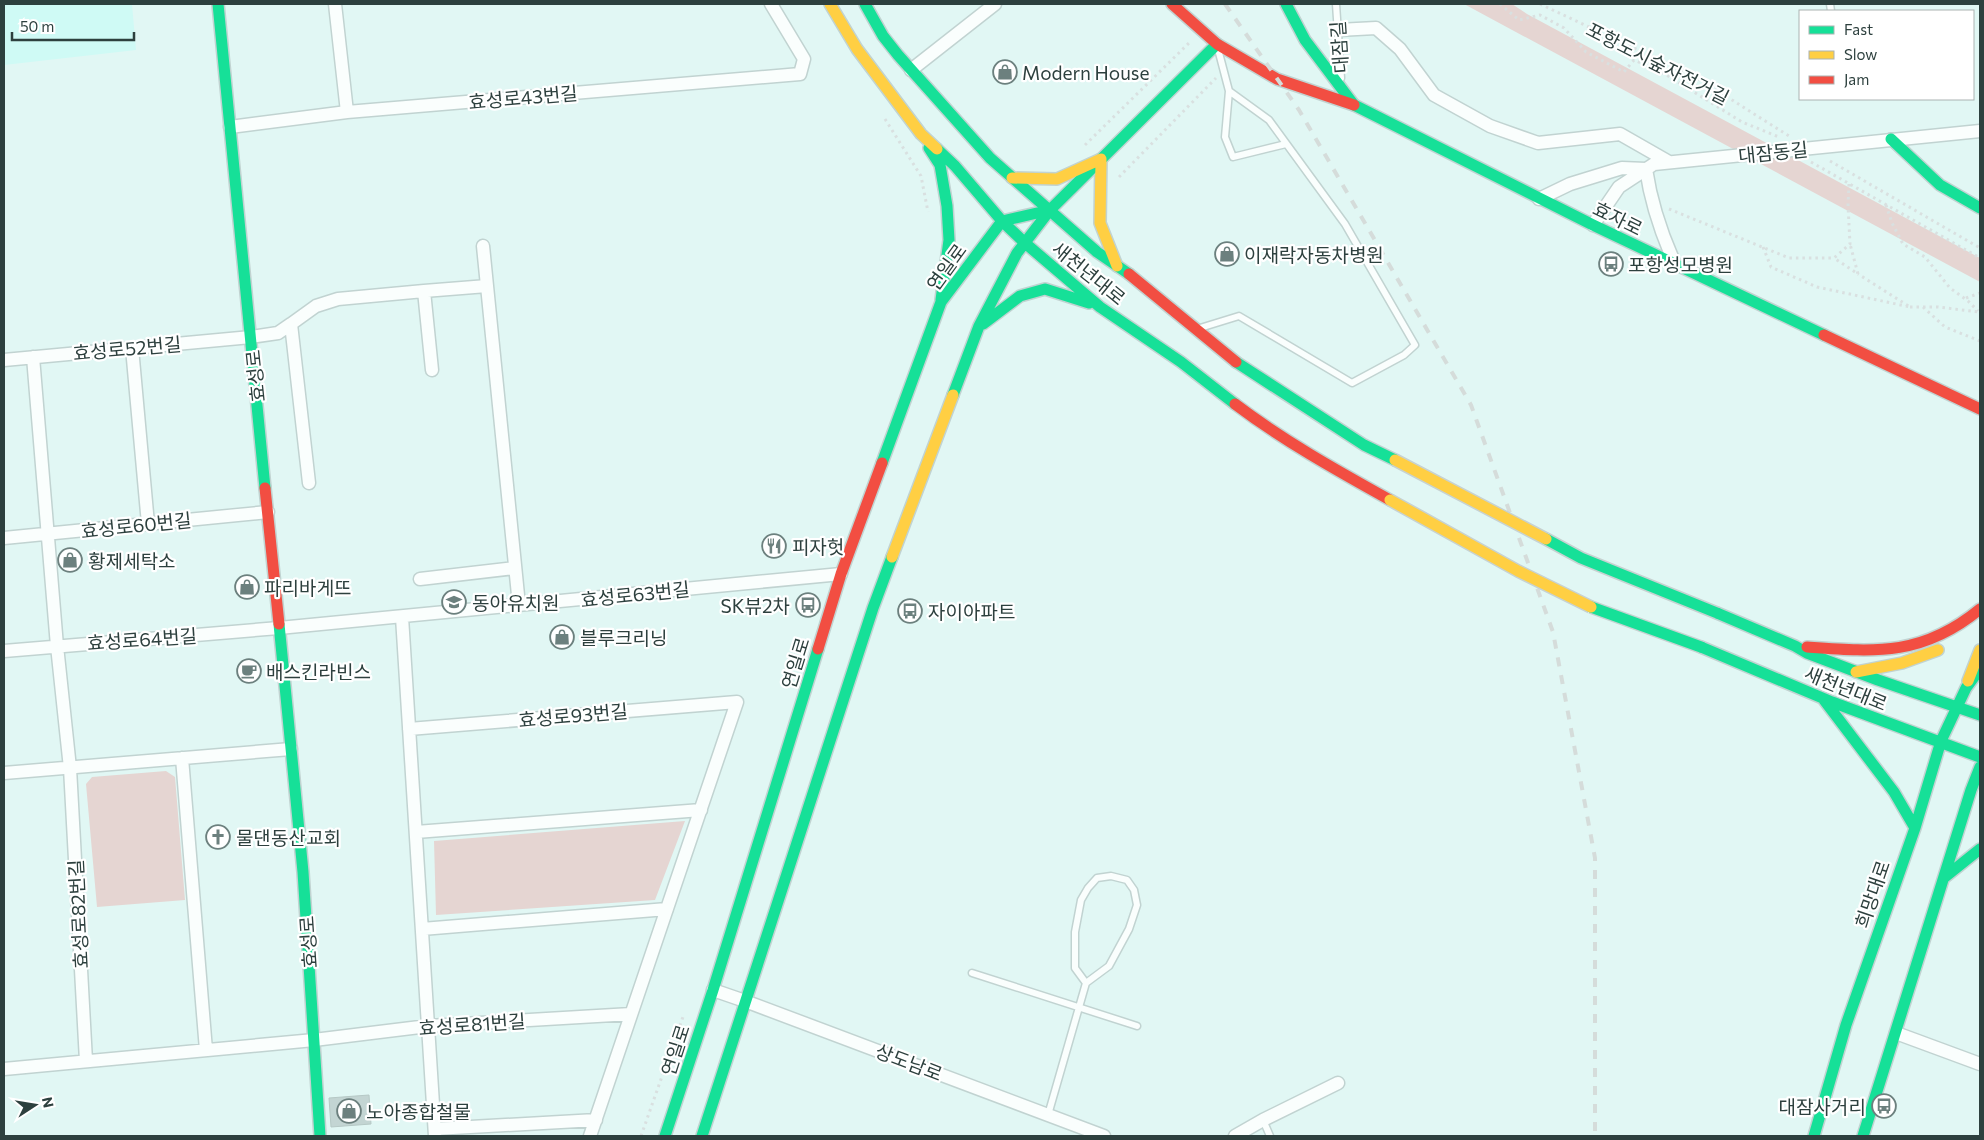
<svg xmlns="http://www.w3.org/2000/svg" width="1984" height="1140" font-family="Commissioner,'Noto Sans KR',sans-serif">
	<rect width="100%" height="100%" fill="#e1f7f4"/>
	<path fill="#cffaf5" d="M4,4h128l4,46 -132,15z"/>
	<path fill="#e5d5d2" d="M1464,4h48l15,10 453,244v24z
		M166,771l9,6 10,123 -88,7 -11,-123 6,-7z
		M685,821l-30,79 -219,15 -2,-74z"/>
	<path fill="#c3d5d3" stroke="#b6c9c6" d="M369,1095l2,29 -40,3 -2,-29z"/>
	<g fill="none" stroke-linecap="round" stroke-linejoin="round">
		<g stroke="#c1d3d1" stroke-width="9">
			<path id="lane" d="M1336,4l5,74
				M1830,4l1,7
				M1229,91l-4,46 8,20 53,-13
				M1200,328l39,-12 113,67 52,-28 11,-10 -70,-121 -76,-104 -40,-29 -11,-42
				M972,973l165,53
				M1048,1115l38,-132 -11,-15v-36l6,-32 7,-12 9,-10 14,-2 16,4 7,10 3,15 -8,24 -20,37 -23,17
				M1263,1120l7,16"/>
		</g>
		<g stroke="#c1d3d1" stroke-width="15">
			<path id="street" d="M335,4l12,108
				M1338,30l38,-2 24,21 34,46 56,31 48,17 82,-9 49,28
				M911,70l84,-66
				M230,127l117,-15 453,-38 4,-15 -33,-55
				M1646,169c5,34 15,64 29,95
				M1539,199l31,-15 52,-16 24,1
				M1593,225l26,-38 35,-23 326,-33
				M483,246l36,359
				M424,291l63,-5
				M132,348l16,176
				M33,357l24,289 13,122 16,293
				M4,360l247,-23 27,-4 13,-9
				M309,483l-18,-159 25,-18 22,-7 86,-8 8,79
				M4,538l264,-26
				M420,579l95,-11
				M402,617l33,519
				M4,651l275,-23 562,-54
				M409,729l328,-27 -147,434
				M182,758l24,292
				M4,773l287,-24
				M416,832l285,-22
				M422,929l245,-20
				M713,990l32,11 359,135
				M1896,1033l84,31
				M4,1069l310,-29 114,-14 203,-12
				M435,1129l161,-9
				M1235,1136l28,-16 75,-37"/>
		</g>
		<g stroke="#c1d3d1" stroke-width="14">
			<path id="fast" d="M218,4l47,484
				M865,4l18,32 15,19 92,103 107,94 32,22
				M1286,4l19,36 49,65 239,120 231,110
				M1891,139l49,46 40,23
				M929,148l11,17 7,41 2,34 -8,60
				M937,149l18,17 47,55 23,22 75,64 81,55 54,42
				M1050,210l167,-166
				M983,324l37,-28 25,-7 44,14
				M1236,362l128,83 31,15
				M953,395l26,-69 38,-73 33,-43
				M882,463l59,-161 61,-81 48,-11
				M1717,613l78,33 12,7 71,27 102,35
				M279,624l24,248 17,264
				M1701,647l131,55 148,55
				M1824,700l70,92 21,36
				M1945,877l35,-28
				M665,1136l48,-146 105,-341
				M702,1136l171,-528 19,-51
				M1814,1136l32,-111 69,-197 26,-87 25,-53 14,-19
				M1863,1136l108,-346 9,-23"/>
		</g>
		<g stroke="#c1d3d1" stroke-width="14">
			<path id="slow" d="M830,4l27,45 64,85 16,15
				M1012,178l45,1 44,-20 -1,64 17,43
				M892,557l61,-162
				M1856,672l46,-9 36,-13
				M1968,681l12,-31"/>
		</g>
		<g stroke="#c1d3d1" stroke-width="14">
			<path id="jam" d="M1172,4l45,40 60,35 77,26
				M1129,274l107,88
				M1824,335l156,74
				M1235,404c49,37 101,66 155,96
				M265,488l14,136
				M1807,647c70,5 116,9 173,-38
				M818,649l23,-75 41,-111"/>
		</g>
		<path stroke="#d9e0e0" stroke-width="3" stroke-dasharray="2.5 4" stroke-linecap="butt" d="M1500,4l19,16 21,-5 24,13 22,24 38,20 10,-12 31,14 77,48 37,15
			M1540,4l154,72 95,60
			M885,119l36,57 7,36
			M1085,145l106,-104
			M1830,161l150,87
			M1811,162l169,96
			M1119,177l97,-99
			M1849,184l-1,21 2,39 -16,14 24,16 -8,-30
			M1886,205l6,18 11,21 22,13 25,31 18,13 10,10
			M1669,209l120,49h45
			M1763,247l8,20 46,20 93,20 -52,-33
			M1966,298l14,-5
			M1910,307h28l41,5
			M1923,307l22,20 35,14
			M641,1136l43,-122"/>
		<use href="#lane" stroke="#fafefd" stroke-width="6"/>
		<use href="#street" stroke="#fafefd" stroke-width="12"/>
		<use href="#fast" stroke="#16e098" stroke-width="11"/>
		<use href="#slow" stroke="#ffcf43" stroke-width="11"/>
		<use href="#jam" stroke="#f24e42" stroke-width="11"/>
		<path stroke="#d5dcda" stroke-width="4" stroke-dasharray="9 9" stroke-linecap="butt" d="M1225,4l74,106 172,295 82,227 42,226v278"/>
		<g stroke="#c7d2d1" stroke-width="14" stroke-linecap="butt">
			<path id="fast-bridge" d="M1546,539l35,19 136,55
				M1591,607l110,40"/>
		</g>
		<g stroke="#c7d2d1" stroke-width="14" stroke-linecap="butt">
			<path id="slow-bridge" d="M1395,460l151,79
				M1390,500l128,71 73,36"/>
		</g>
		<use href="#fast-bridge" stroke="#16e098" stroke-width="11"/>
		<use href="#slow-bridge" stroke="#ffcf43" stroke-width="11"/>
	</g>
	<defs>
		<g id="shop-ring" transform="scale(1.25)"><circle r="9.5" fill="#fff" stroke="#6c807e" stroke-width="1.5"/><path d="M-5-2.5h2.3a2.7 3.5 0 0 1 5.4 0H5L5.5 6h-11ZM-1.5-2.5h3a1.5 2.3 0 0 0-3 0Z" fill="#6c807e"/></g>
		<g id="bus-ring" transform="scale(1.25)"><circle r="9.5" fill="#fff" stroke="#6c807e" stroke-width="1.5"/><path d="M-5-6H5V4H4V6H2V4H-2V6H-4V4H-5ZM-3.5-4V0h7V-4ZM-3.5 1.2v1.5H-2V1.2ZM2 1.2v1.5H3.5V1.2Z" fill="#6c807e"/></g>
		<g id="restaurant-ring" transform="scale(1.25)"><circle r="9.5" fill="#fff" stroke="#6c807e" stroke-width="1.5"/><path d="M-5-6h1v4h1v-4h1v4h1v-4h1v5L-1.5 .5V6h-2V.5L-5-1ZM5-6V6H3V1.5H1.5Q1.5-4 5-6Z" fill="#6c807e"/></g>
		<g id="school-ring" transform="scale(1.25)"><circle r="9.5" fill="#fff" stroke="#6c807e" stroke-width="1.5"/><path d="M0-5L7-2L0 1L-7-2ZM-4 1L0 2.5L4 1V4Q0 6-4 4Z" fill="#6c807e"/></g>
		<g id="cafe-ring" transform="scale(1.25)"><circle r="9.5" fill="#fff" stroke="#6c807e" stroke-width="1.5"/><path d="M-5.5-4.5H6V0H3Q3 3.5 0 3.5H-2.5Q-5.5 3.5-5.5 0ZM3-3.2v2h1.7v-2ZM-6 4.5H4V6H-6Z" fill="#6c807e"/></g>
		<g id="church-ring" transform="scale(1.25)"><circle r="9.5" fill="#fff" stroke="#6c807e" stroke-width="1.5"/><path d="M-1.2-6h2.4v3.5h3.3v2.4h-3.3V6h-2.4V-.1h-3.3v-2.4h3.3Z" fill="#6c807e"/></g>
	</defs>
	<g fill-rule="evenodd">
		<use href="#shop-ring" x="1005" y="72"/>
		<use href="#shop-ring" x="1227" y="254"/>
		<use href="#bus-ring" x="1611" y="264"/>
		<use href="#restaurant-ring" x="774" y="546"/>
		<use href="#shop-ring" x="70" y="560"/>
		<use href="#shop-ring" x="247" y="587"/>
		<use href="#school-ring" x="454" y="602"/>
		<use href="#bus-ring" x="808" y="605"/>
		<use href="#bus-ring" x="910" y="611"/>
		<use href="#shop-ring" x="562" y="637"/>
		<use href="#cafe-ring" x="249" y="671"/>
		<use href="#church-ring" x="218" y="837"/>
		<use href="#bus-ring" x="1884" y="1106"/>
		<use href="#shop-ring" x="349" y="1111"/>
	</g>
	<g text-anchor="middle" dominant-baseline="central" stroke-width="4.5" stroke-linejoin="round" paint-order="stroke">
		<g font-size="19" fill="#2d403e" stroke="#fff">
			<text transform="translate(1339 47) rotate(-94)">대잠길</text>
			<text transform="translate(1658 63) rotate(27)">포항도시숲자전거길</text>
			<text transform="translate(523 97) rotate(-5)">효성로43번길</text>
			<text transform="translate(1773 152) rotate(-6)">대잠동길</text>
			<text transform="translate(1618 218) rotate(26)">효자로</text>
			<text transform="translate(946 267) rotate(-54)">연일로</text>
			<text transform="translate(1089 273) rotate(39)">새천년대로</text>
			<text transform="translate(127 348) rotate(-5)">효성로52번길</text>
			<text transform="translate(255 376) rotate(-96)">효성로</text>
			<text transform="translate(136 525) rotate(-6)">효성로60번길</text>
			<text transform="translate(635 594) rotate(-6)">효성로63번길</text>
			<text transform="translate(142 639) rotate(-4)">효성로64번길</text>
			<text transform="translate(795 663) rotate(-73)">연일로</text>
			<text transform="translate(1846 688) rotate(22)">새천년대로</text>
			<text transform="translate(573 715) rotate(-5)">효성로93번길</text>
			<text transform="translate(1872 894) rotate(-71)">희망대로</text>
			<text transform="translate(78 914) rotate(-93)">효성로82번길</text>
			<text transform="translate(308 942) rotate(-94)">효성로</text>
			<text transform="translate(472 1024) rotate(-4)">효성로81번길</text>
			<text transform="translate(675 1050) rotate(-72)">연일로</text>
			<text transform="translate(909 1062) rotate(21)">상도남로</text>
		</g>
		<g font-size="19" fill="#2d403e" stroke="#fff" text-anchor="start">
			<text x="1022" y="72">Modern House</text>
			<text x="1244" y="254">이재락자동차병원</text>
			<text x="1628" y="264">포항성모병원</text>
			<text x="792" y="546">피자헛</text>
			<text x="88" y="560">황제세탁소</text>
			<text x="264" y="587">파리바게뜨</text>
			<text x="472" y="602">동아유치원</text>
			<text x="790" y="605" text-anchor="end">SK뷰2차</text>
			<text x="928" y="611">자이아파트</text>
			<text x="580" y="637">블루크리닝</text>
			<text x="266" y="671">배스킨라빈스</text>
			<text x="236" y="837">물댄동산교회</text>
			<text x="1866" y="1106" text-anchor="end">대잠사거리</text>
			<text x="366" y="1111">노아종합철물</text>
		</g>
	</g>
	<rect width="1984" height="1140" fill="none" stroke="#2d403e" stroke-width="10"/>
	<rect x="1799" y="10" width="175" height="90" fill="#ffffff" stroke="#abb3b2"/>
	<rect x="1809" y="26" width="25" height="8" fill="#16e098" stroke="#abb3b2"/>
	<text x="1844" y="35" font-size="15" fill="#2d403e">Fast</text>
	<rect x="1809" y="51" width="25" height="8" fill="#ffcf43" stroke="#abb3b2"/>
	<text x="1844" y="60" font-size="15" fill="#2d403e">Slow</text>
	<rect x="1809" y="76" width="25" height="8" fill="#f24e42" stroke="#abb3b2"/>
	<text x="1844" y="85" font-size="15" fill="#2d403e">Jam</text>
	<g transform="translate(35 1105) rotate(78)" stroke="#ffffff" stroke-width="4" paint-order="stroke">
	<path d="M0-4L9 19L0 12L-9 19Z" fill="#2d403e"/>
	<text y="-8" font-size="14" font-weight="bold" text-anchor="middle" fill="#2d403e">N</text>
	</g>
	<path d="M12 32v8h122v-8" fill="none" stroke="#2d403e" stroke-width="2.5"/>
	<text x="20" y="32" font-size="15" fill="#2d403e" stroke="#ffffff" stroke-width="4" paint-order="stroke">50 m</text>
</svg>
